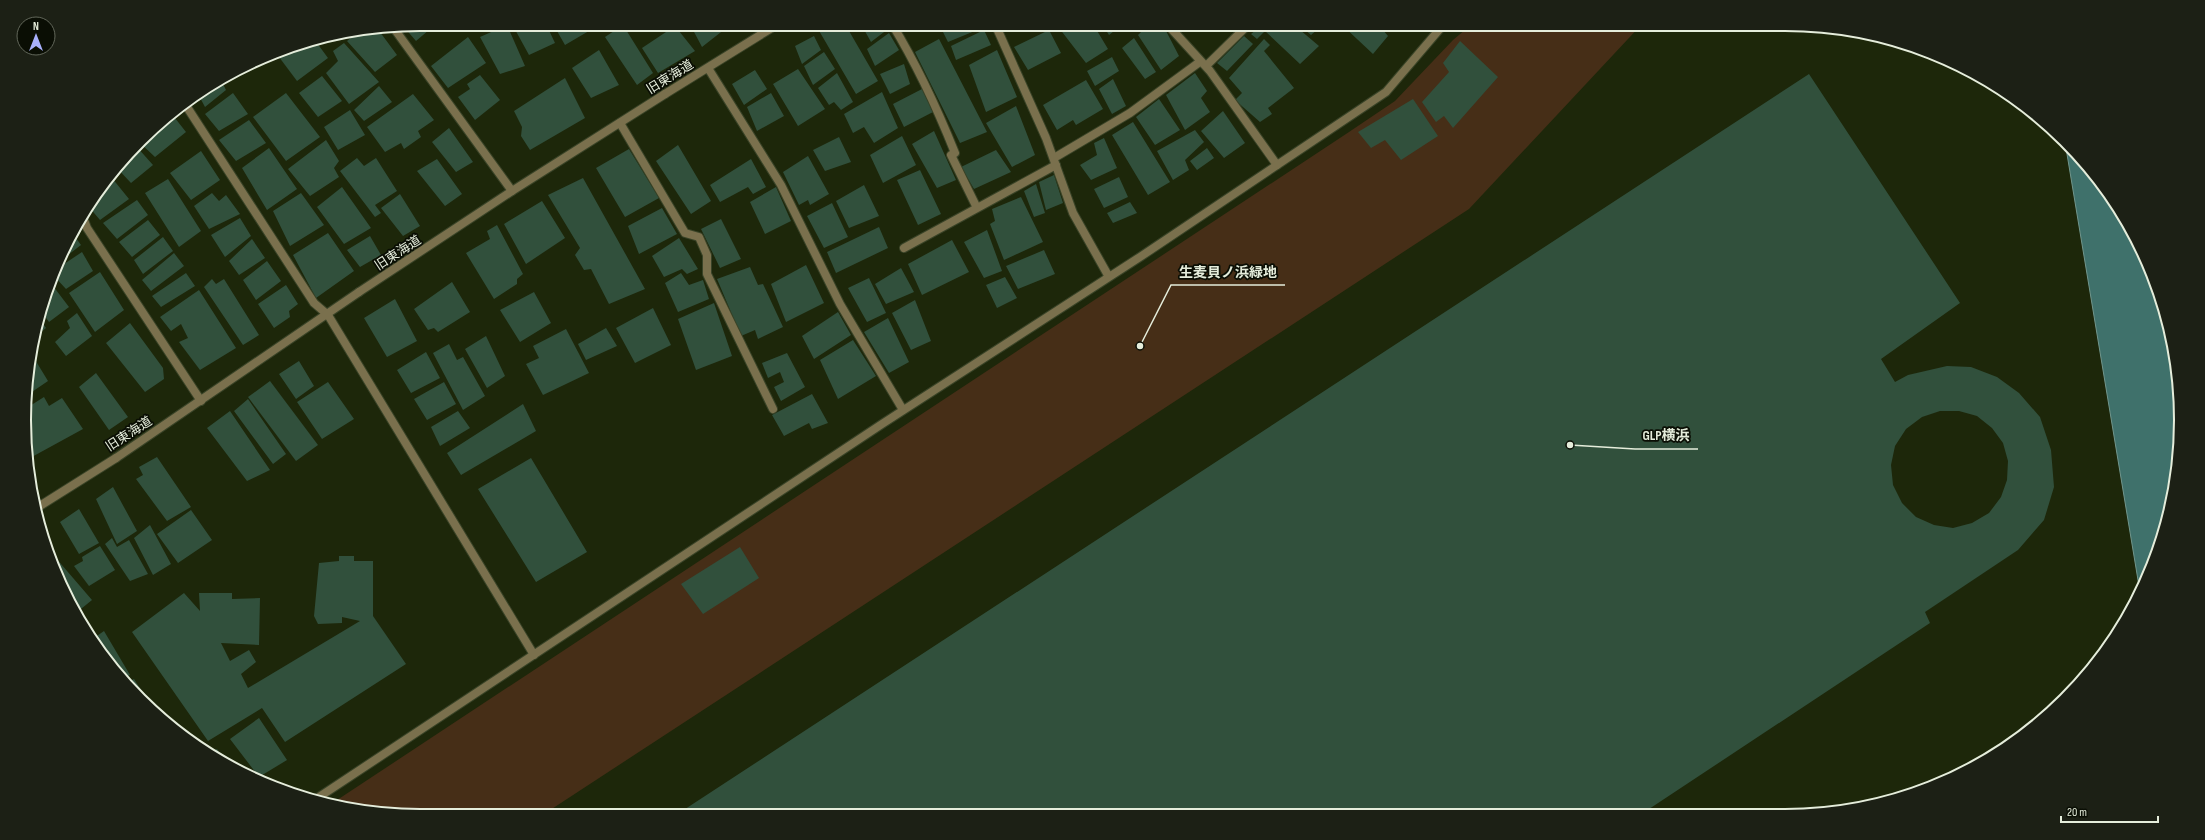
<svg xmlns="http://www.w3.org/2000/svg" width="2205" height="840" font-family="'Sofia Sans Condensed','Noto Sans JP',sans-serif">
	<rect width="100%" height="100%" fill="#1d270a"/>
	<path fill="#462e17" d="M1472,24h170l-173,185 -928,607h-121l-89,-12 1018,-672 46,-31 58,-61z"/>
	<path fill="#3f716b" stroke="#71968d" d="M2065,142c115,109 140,309 75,450z"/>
	<path fill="#31503c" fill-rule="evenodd" d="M420,24h16l-20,17 -13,-15z
		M512,24h34l9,19 -26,12z
		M553,24h38l3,4 -29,17z
		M644,24h17l-13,7z
		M699,24h31v1l-28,22 -9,-17z
		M826,24h19l33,57 -22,13 -38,-65z
		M861,24h24l3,5 -17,13z
		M939,24h42l1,4 -34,14z
		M1012,24h14l-9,6z
		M1056,24h37l15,25 -22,14z
		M1102,24h21l-14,11z
		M1149,24h12l3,3 15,29 -18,14 -23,-35z
		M1263,24h30l26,22 -19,18 -35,-33 -8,8 -6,-5z
		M1298,24h26l-13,11z
		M1341,24h37l10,12 -15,18z
		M507,25l18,41 -25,8 -20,-37z
		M623,25l30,48 -16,12 -32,-48z
		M675,26l20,25 -37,22 -16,-25z
		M377,28l20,27 -22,17 -28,-31 14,-11z
		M984,30l7,15 -35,15 -5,-14z
		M1049,30l12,23 -33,17 -14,-23z
		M889,33l10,17 -24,16 -8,-17z
		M814,36l7,14 -19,14 -7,-18z
		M1244,36l9,8 -26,27 -10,-8z
		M468,37l18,26 -38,25 -17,-22z
		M1134,38l22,34 -11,7 -23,-31z
		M314,39l14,19 -31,23 -21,-28 16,-8z
		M939,39l48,93 -27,11 -45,-91z
		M1264,39l6,6 -6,6 30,37 -26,20 4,6 -12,8 -25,-22 7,-7 -13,-15z
		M1460,41l38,36 -45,51 -9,-12 -8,6 -14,-20 27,-30 -6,-9z
		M344,43l35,39 -30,22 -23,-31 12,-12 -5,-10z
		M599,50l20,35 -28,13 -19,-30z
		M997,50l20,47 -31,15 -17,-47z
		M824,52l11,17 -22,16 -9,-19z
		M1112,57l7,14 -24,15 -8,-15z
		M904,64l6,20 -20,10 -10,-20z
		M798,69l27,40 -27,17 -25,-42z
		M755,70l12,19 -23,16 -12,-21z
		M837,73l16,29 -12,8 -7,-8 -5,3 -11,-17z
		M1195,73l12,18 -6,7 9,14 -25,18 -19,-35z
		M1809,74l151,229 -79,56 14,23 13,-7 39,-9 24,1 26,10 22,16 21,24 11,33 3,37 -10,33 -26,30 -93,62 5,11 -287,190 -967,2zM1940,411h19l18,5 15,12 11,15 5,18 -1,19 -6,17 -12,16 -17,10 -19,5 -19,-3 -18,-8 -14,-14 -9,-18 -2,-20 4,-19 11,-17 16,-12z
		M480,75l20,25 -25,20 -17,-23 12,-8 -3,-5z
		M322,76l20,25 -24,16 -19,-24z
		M220,78l6,12 -21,17 -7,-13z
		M565,78l20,40 -55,32 -9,-14 1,-9 -8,-16z
		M1113,79l13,27 -14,8 -13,-25z
		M1086,80l17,29 -27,16 -3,-5 -16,10 -14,-25z
		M379,86l13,16 -28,19 -10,-11z
		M922,89l11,23 -29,15 -11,-23z
		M882,92l16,36 -24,15 -10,-16 -11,6 -9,-19z
		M233,93l15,21 -29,17 -14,-17z
		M286,93l34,44 -34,24 -33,-44z
		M771,93l13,23 -27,15 -10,-24z
		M413,94l21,26 -16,11 3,6 -17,12 -3,-6 -16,9 -18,-25z
		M1159,99l21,31 -25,15 -19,-28z
		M1413,99l25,37 -37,24 -16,-20 -14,8 -13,-16z
		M1016,106l19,49 -23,12 -26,-44z
		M350,110l15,25 -27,15 -14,-23z
		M1223,111l22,32 -21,15 -23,-27z
		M171,113l15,19 -31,25 -16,-15 20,-20z
		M249,120l17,23 -30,18 -17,-21z
		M1133,122l37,60 -22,13 -36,-60z
		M449,128l24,34 -17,10 -24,-30z
		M1195,130l9,12 -19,18 4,10 -16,10 -16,-29z
		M934,131l22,49 -19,8 -25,-44z
		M902,136l14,29 -33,18 -13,-28z
		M839,137l12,25 -26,9 -12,-21z
		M1104,138l13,30 -26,12 -11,-15 17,-10 -3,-12z
		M326,140l13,21 -5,7 5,9 -29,19 -22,-27z
		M678,145l33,56 -20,13 -35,-53z
		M136,146l17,19 -22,18 -15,-16z
		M269,148l28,41 -30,21 -25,-42z
		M1207,148l7,10 -17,12 -7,-9z
		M629,149l30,49 -34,19 -29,-49z
		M996,150l15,22 -37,17 -13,-22z
		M201,151l19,29 -29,20 -21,-27z
		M808,156l21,38 -19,11 -2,-5 -9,5 -16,-33z
		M357,158l7,8 12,-8 21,33 -22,14 6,8 -6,4 -35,-46z
		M437,159l25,35 -17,12 -28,-35z
		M751,159l15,28 -13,7 -5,-7 -28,15 -10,-17z
		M920,170l21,44 -23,11 -21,-45z
		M1054,175l9,28 -17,7 -7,-28z
		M1119,177l9,20 -24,11 -10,-19z
		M112,178l17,21 -29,21 -11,-13 9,-6 -3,-4 8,-11z
		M583,178l62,111 -36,15 -18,-35 -7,1 -9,-15 5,-7 -32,-53z
		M168,179l33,52 -22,16 -34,-54z
		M1036,184l9,29 -11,4 -10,-26z
		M864,185l15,31 -30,12 -13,-27z
		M342,187l29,41 -27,16 -27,-37z
		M776,187l15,34 -26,13 -15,-32z
		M212,193l7,8 7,-6 14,19 -31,15 -15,-23z
		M301,193l23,32 -34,21 -17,-35z
		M400,194l20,32 -17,10 -22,-28z
		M1021,197l22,45 -39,18 -14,-36 5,-3 -3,-12z
		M137,200l11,15 -31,24 -14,-16z
		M542,201l23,37 -39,26 -22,-40z
		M1130,202l7,11 -24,10 -6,-10z
		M832,203l16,34 -24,11 -17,-32z
		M662,208l15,26 -38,20 -11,-28z
		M240,218l11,18 -26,21 -14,-22z
		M721,219l20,40 -21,9 -19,-39z
		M148,220l12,15 -28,22 -13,-15z
		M497,225l26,49 -6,5v5l-23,15 -28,-46 24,-14 -3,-8z
		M879,227l9,21 -52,25 -9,-21z
		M987,230l15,41 -18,7 -20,-36z
		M328,233l26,38 -38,27 -23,-43z
		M71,234h2l8,11 -22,17z
		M370,236l11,19 -21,12 -13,-17z
		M163,237l10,14 -30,23 -9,-14z
		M679,238l19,31 -11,5 -5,-5 -18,8 -12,-21z
		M252,239l13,19 -26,17 -10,-14z
		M952,240l17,32 -47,23 -14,-31z
		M1044,250l11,24 -37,15 -12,-23z
		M82,252l11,19 -27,18 -13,-14 2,-5z
		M174,253l10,13 -33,25 -9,-11z
		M267,261l14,20 -25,19 -13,-20z
		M806,265l18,38 -38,19 -15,-38z
		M750,267l8,18 5,-1 20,43 -25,12 -3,-9 -14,6 -24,-57z
		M901,268l13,24 -28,12 -11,-20z
		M100,272l24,38 -29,22 -26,-39z
		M186,273l9,13 -34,21 -9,-11z
		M681,273l8,12 14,-5 6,19 -31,13 -13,-29z
		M1005,277l12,21 -20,10 -11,-23z
		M869,278l17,35 -19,9 -19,-34z
		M212,279l4,5 8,-5 35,56 -16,10 -39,-58z
		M50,282l19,25 -20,15 -8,-11z
		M452,282l18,30 -32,20 -4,-4 -6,2 -14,-21z
		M286,285l12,19 -9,7 1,6 -16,11 -16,-24z
		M199,290l37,58 -36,22 -21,-28 9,-4 -7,-14 -10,7 -11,-14z
		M534,292l17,31 -31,19 -20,-32z
		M395,299l22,42 -30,16 -23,-39z
		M915,300l16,41 -20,9 -19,-37z
		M714,303l18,53 -36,14 -18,-51z
		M653,308l18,37 -36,18 -19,-35z
		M838,312l13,23 -37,24 -12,-23z
		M77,313l15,23 -26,20 -11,-14 15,-14 -3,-7z
		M39,318l7,10 -11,9z
		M888,318l21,44 -20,11 -25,-41z
		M130,323l33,45 1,11 -19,13 -39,-49z
		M606,328l11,18 -31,14 -8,-16z
		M566,329l23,44 -46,22 -17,-31 13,-6 -6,-12z
		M486,336l19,40 -18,12 -22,-39z
		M853,340l23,36 -38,23 -18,-39z
		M449,344l8,16 6,-3 22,39 -22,14 -30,-57z
		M426,352l14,26 -29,15 -14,-23z
		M787,353l18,34 -24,14 -7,-14 10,-5 -4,-10 -12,6 -6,-15z
		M34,358l14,23 -22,15 1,-28 2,-8z
		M299,361l15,25 -18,13 -17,-25z
		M96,373l32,44 -19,13 -30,-43z
		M270,381l48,64 -22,16 -48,-64z
		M328,382l26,37 -32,20 -25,-37z
		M444,382l12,22 -29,16 -13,-21z
		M812,394l16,29 -16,6 -3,-6 -25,13 -12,-21z
		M44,397l5,9 13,-8 21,31 -53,29 -3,-5 -2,-44z
		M248,399l38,55 -13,10 -39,-53z
		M523,404l13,27 -75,44 -14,-22z
		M230,411l40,59 -23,11 -40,-53z
		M458,411l12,17 -30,18 -9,-19z
		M157,457l34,50 -24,14 -31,-42 7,-4 -4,-8z
		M531,458l56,94 -51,30 -58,-93z
		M113,487l24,44 -20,13 -21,-45z
		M79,509l20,34 -20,11 -19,-32z
		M191,510l21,30 -34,23 -21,-29z
		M150,525l21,39 -18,11 -19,-37z
		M112,538l5,9 12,-7 19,34 -18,7 -25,-37z
		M100,546l15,24 -26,16 -15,-20 9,-5 -1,-4z
		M740,547l19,31 -56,36 -22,-30z
		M339,556h15v5h19v55l33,48 -121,78 -23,-34 -54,33 -76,-109 52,-39 16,18 -1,-18h33v6l28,-1 -1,47 -38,-2 9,18 19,-11 7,12 -15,12 7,14 112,-67 -18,-4v6l-24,1 -4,-8 5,-53 20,-2z
		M55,557l37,43 -16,13 -22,-42 -3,-11z
		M104,631l26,44 -8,4 -31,-39z
		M134,679l22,34h-1l-15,-13 -14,-17z
		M259,718l28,42 -28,17 -29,-38z
		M217,749l9,14 -17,-10z"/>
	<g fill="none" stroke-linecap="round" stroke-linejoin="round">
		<g stroke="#394327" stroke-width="10">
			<path id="service" d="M892,24c25,41 45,84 63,129l-4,2 26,53
				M1167,24l43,47 67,94
				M1206,66l43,-42
				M185,104l129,199 14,12
				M620,123l65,110 14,4 8,18v19l66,135
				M1054,158l76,-45 71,-52
				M82,215l5,13 114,173
				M904,248l152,-83"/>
		</g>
		<g stroke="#394327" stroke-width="10">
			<path id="minor" d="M995,24l51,114 27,75 36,64
				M393,27l119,164
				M708,68l73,117 59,119 63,106
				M665,94l113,-70
				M328,315l206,340
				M116,458l243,-166
				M313,801l569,-377 258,-167 246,-165 58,-68"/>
		</g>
		<g stroke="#394327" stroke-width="10">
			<path id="tertiary" d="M359,292l153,-101 153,-97
				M35,509l81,-51"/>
		</g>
		<use href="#service" stroke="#7a704d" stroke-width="8"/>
		<use href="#minor" stroke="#7a704d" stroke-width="8"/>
		<use href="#tertiary" stroke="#7a704d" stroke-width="8"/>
	</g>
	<g text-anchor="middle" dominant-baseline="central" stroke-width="3.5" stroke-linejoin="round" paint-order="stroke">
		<g font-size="13" fill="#e5eddb" stroke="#0a0e04">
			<text transform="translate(670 77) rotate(-32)">旧東海道</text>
			<text transform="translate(398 253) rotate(-33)">旧東海道</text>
			<text transform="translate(129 434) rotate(-33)">旧東海道</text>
		</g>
	</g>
	<path d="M0 0H2205V840H0ZM420 31H1785A389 389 0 0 1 2174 420V420A389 389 0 0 1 1785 809H420A389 389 0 0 1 31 420V420A389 389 0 0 1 420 31Z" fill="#1c2015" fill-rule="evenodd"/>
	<path fill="none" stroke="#e5eddb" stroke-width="2" d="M420 31H1785A389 389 0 0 1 2174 420V420A389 389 0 0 1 1785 809H420A389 389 0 0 1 31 420V420A389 389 0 0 1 420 31Z"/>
	<path fill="none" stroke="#e5eddb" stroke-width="1.5" d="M1140 346L1171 285H1285M1570 445L1635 449H1698"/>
	<g fill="#e5eddb" stroke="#0a0e04" stroke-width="1.5">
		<circle cx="1140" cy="346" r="4"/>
		<circle cx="1570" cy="445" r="4"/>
	</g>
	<g font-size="14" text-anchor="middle" font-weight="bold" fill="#e5eddb" stroke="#0a0e04" stroke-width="3.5" stroke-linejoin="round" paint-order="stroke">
		<text x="1228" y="277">生麦貝ノ浜緑地</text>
		<text x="1666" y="440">GLP横浜</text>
	</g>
	<g transform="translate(36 36)"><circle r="19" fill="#0a0e04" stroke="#62675a"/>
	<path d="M0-3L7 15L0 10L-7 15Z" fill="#a8b0fc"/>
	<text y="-6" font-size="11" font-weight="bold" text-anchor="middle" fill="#e5eddb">N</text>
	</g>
	<path d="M2061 816v6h97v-6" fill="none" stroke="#e5eddb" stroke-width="2"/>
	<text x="2067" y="816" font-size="12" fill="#e5eddb" stroke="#0a0e04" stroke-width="3" paint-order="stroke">20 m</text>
</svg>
